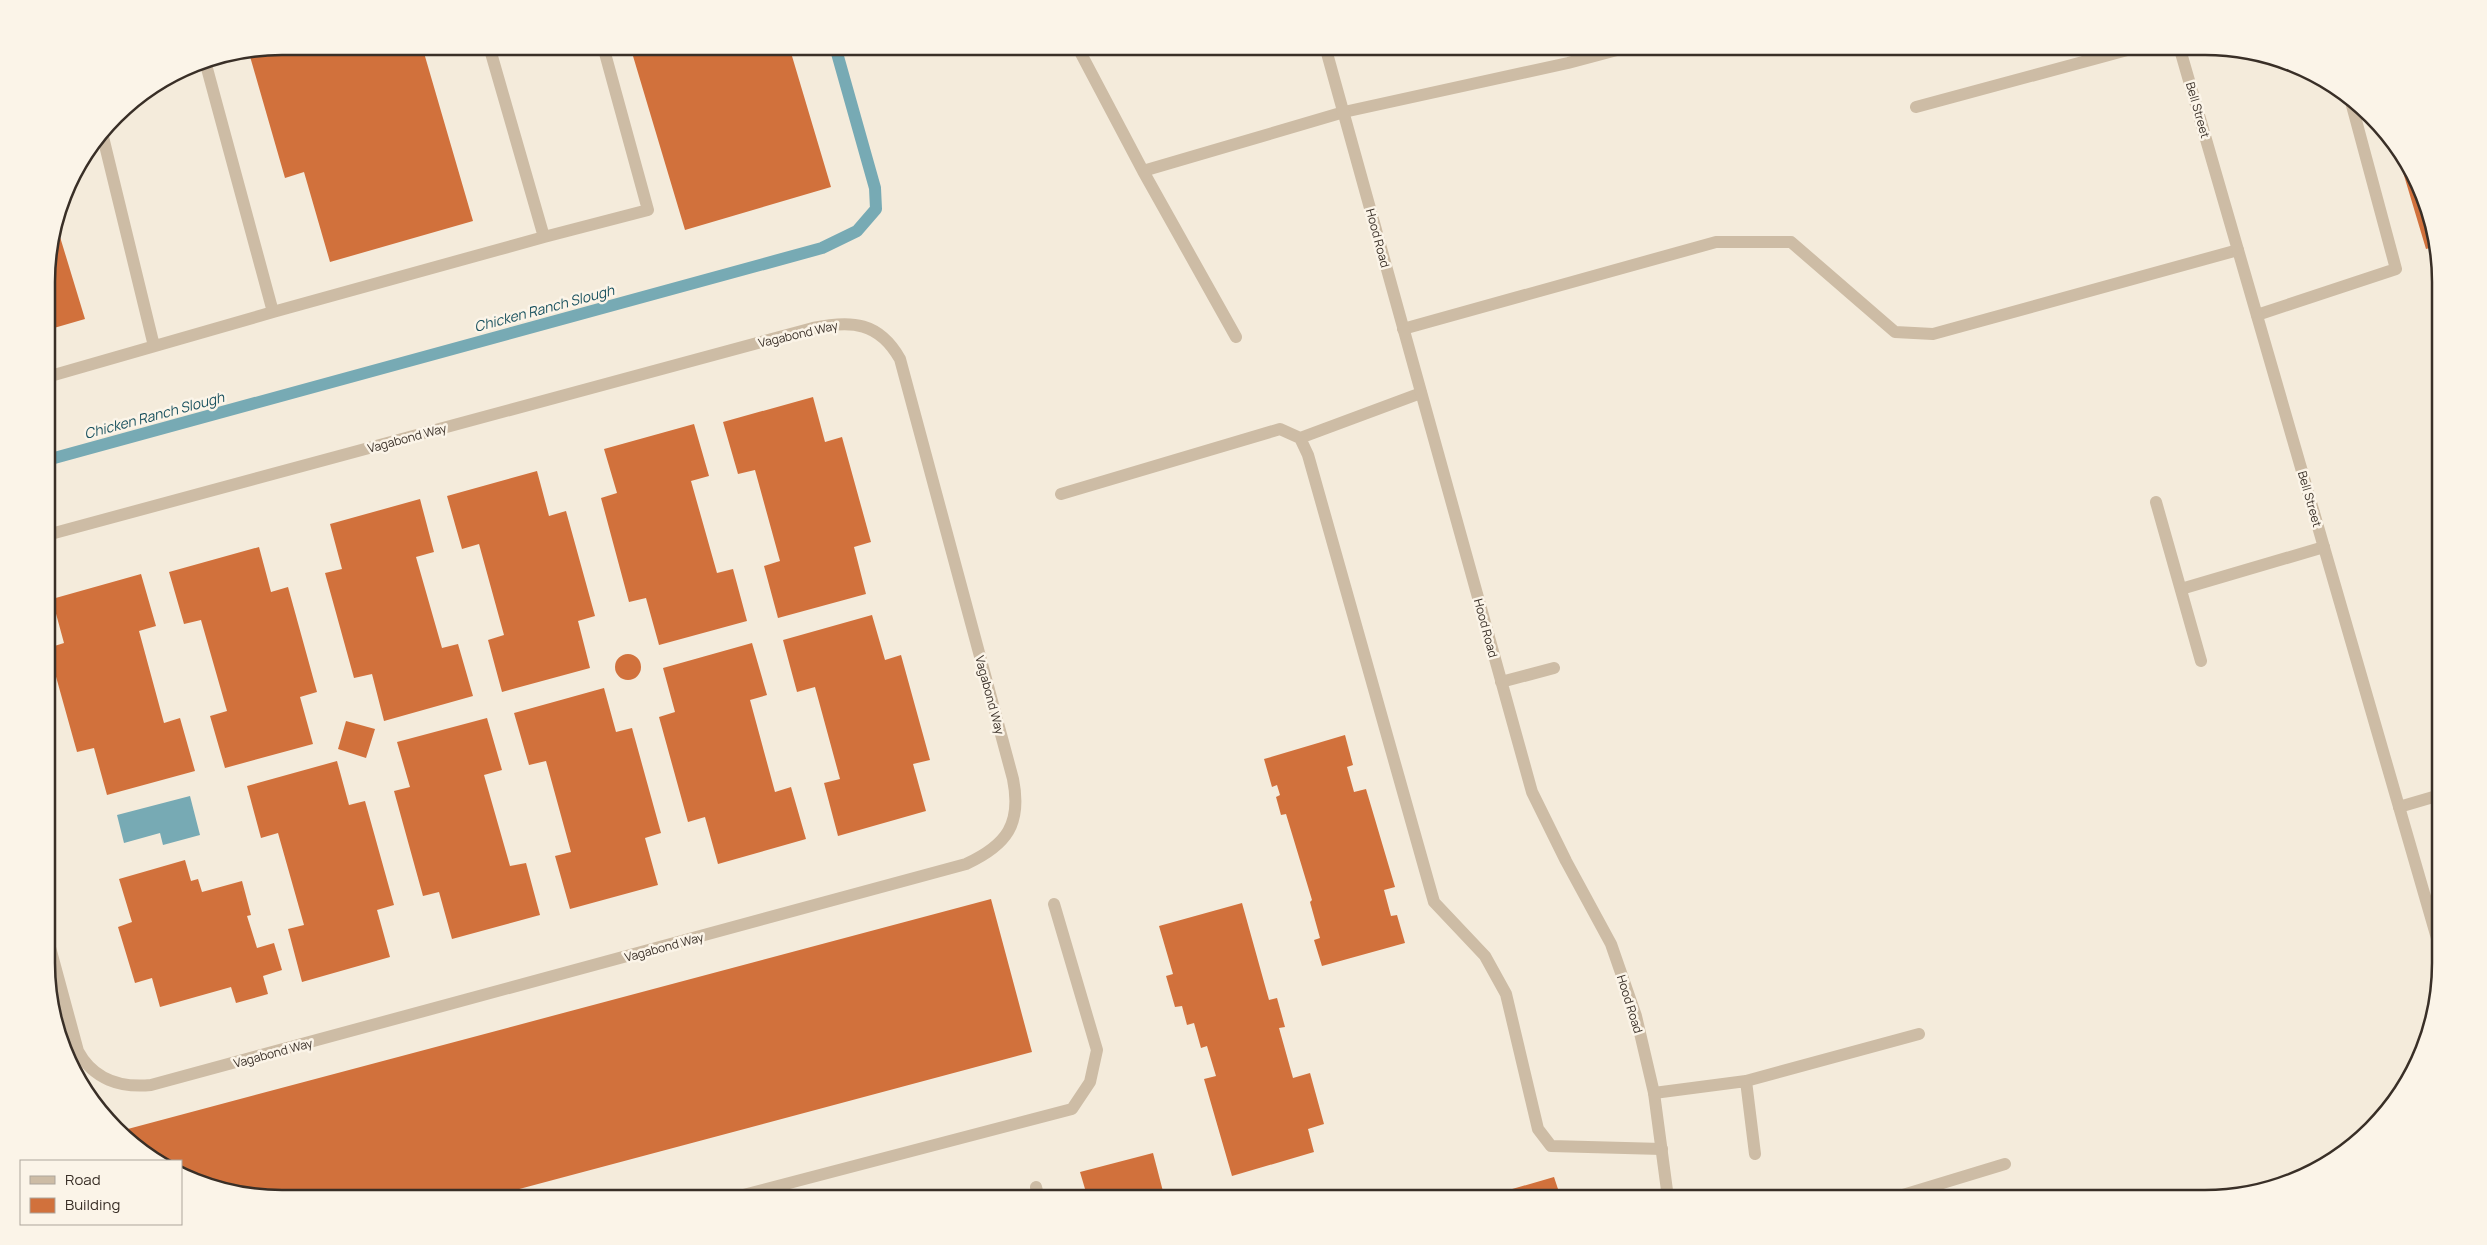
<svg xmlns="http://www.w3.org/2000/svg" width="2487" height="1245" font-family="Manrope,sans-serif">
	<rect width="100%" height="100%" fill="#f4ebdb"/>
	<path fill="#77aab4" d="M190,796l10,39 -37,10 -3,-12 -36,10 -7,-28z"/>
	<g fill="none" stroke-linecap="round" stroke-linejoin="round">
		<path stroke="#77aab4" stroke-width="12" d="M47,460l775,-212 35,-17 19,-22 -1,-21 -40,-142"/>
	</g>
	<path fill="#d1713c" d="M282,46h140l51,175 -143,41 -26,-90 -19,6 -36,-125z
		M630,46h159l42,141 -146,43z
		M2394,142l7,9 36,95 -11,3z
		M57,227l28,92 -38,11v-64z
		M813,397l12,45 17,-5 29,105 -17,5 12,47 -88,24 -14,-52 16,-5 -25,-91 -17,4 -15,-52z
		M694,424l15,52 -18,5 26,92 16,-4 14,52 -88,24 -13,-47 -17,4 -28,-104 16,-5 -13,-44z
		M537,471l12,45 17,-5 29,105 -17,5 12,47 -88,24 -14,-52 16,-5 -25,-91 -17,5 -15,-53z
		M420,499l14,53 -18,5 26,91 16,-4 15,52 -89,25 -12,-47 -18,4 -29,-105 17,-4 -12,-45z
		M259,547l12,45 17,-5 29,105 -17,5 13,47 -88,24 -15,-52 17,-5 -26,-91 -17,4 -15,-52z
		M141,574l15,52 -17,5 25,92 16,-5 15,53 -88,24 -13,-47 -17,4 -29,-104 16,-5 -12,-44z
		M872,615l13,45 16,-5 29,105 -17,4 13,47 -88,25 -14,-53 16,-4 -25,-92 -18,5 -14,-52z
		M752,643l15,52 -17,5 25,92 16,-5 15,52 -88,25 -13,-47 -17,5 -29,-105 16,-5 -12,-44z
		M615 667a13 13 0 1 1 26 0a13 13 0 1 1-26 0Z
		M604,688l12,44 16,-4 29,105 -16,5 13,47 -88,24 -15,-53 16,-4 -25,-91 -17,4 -15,-52z
		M487,718l15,52 -18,5 26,91 16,-3 14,52 -88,24 -13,-47 -16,4 -29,-105 16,-4 -13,-45z
		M346,721l29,8 -9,29 -28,-9z
		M1345,735l8,30 -6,2 7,25 12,-3 29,98 -11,3 7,26 6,-1 8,28 -83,23 -8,-26 6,-2 -10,-36 2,-2 -26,-86 -5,1 -5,-18 4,-2 -3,-10 -5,2 -8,-28z
		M337,761l12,44 16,-4 29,104 -17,5 13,47 -88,25 -14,-53 16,-4 -26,-92 -17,5 -14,-52z
		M185,860l6,21 7,-2 4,13 40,-11 9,34 -4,1 10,32 17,-5 8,27 -19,6 5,18 -32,9 -5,-16 -71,20 -8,-29 -17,5 -17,-56 14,-5 -13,-43z
		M991,899l41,153 -550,147h-200l-101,-24v-14h-19l-38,-31z
		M1242,903l27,97 8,-2 8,29 -6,1 14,50 17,-5 14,51 -16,5 6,23 -82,24 -28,-97 12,-3 -9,-30 -6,2 -7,-25 -7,2 -5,-19 -7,1 -9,-31 7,-2 -14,-48z
		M1153,1153l12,46h-77l-8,-27z
		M1554,1177l7,21h-80z"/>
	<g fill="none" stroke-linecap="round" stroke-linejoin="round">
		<path stroke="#cdbca5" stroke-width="12" d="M489,46l55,191 104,-27 -45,-164
			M1077,46l66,125 201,-59 224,-49 64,-17
			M1916,107l226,-61
			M103,137l51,209
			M1143,171l93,166
			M273,312l271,-75
			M2257,315l139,-46 -46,-171
			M1403,329l313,-87h75l104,90 38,2 305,-84
			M47,377l226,-65 -68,-251
			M1300,438l121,-45
			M1061,494l219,-65 20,9 8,17 126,447 51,54 21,38 32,135 13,17 111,3
			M2156,502l45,159
			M2181,589l143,-42
			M2399,807l41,-12
			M1746,1081l9,73
			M1654,1093l92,-12 173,-47
			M728,1199l344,-90 18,-27 7,-32 -43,-146"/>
		<path stroke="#cdbca5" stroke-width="12" d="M1325,46l207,746 34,69 45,83 25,72 18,77 14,105
			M47,535l766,-207c39,-8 66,-6 87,31l113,420c9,45 -6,66 -47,85l-815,221c-31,3 -58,-6 -73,-34l-30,-111
			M1501,682l53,-14
			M1036,1187l3,12
			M1893,1198l112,-34"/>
		<path stroke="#cdbca5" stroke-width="12" d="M2179,46l262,906"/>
	</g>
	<g text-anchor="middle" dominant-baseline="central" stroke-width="5" stroke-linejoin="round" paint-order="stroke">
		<g font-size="12" fill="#392f27" stroke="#fbf4e8">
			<text transform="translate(2198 110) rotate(74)">Bell Street</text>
			<text transform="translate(1378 238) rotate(75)">Hood Road</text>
			<text transform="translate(798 334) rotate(-13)">Vagabond Way</text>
			<text transform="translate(407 438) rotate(-15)">Vagabond Way</text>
			<text transform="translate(2310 499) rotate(74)">Bell Street</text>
			<text transform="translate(1486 628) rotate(75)">Hood Road</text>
			<text transform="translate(990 695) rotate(75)">Vagabond Way</text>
			<text transform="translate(664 947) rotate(-15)">Vagabond Way</text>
			<text transform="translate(1630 1004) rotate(73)">Hood Road</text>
			<text transform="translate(273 1053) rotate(-15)">Vagabond Way</text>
		</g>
		<g font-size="14" font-style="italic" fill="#19515e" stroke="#fbf4e8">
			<text transform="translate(544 308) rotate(-15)">Chicken Ranch Slough</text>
			<text transform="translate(154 415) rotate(-15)">Chicken Ranch Slough</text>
		</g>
	</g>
	<path d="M0 0H2487V1245H0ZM282 55H2205A227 227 0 0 1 2432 282V963A227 227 0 0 1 2205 1190H282A227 227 0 0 1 55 963V282A227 227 0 0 1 282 55Z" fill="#fbf4e8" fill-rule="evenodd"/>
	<path fill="none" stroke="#392f27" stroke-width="2.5" d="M282 55H2205A227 227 0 0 1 2432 282V963A227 227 0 0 1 2205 1190H282A227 227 0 0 1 55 963V282A227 227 0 0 1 282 55Z"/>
	<rect x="20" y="1160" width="162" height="65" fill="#fbf4e8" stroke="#ada59b"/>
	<rect x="30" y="1176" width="25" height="8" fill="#cdbca5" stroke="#ada59b"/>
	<text x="65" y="1185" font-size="15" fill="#392f27">Road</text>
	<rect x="30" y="1198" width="25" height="15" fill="#d1713c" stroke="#ada59b"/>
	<text x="65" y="1210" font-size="15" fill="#392f27">Building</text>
</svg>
